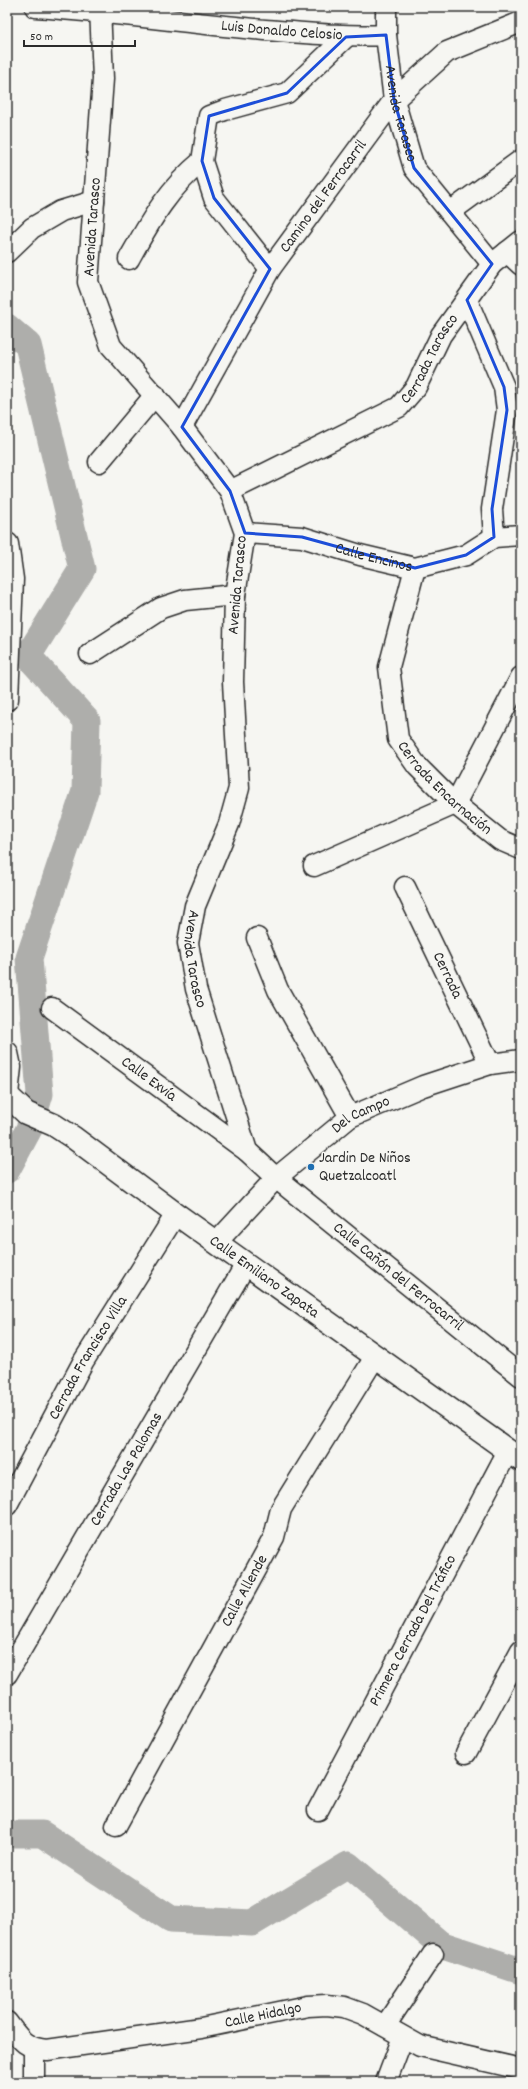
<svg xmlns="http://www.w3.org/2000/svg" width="528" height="2089" font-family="Dekko,sans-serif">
	<rect width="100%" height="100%" fill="#f6f6f2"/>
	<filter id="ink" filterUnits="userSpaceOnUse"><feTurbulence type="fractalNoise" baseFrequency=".025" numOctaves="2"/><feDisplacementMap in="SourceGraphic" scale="8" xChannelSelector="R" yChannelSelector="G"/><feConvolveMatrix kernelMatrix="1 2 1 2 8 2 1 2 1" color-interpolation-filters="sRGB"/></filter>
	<g filter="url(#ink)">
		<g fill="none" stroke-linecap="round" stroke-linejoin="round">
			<path stroke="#aeaeab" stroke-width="27" d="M7,327l21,18 54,224 -54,87 59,65 -2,70 -56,167 11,136 -10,33 -23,43
				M7,1834h35l129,85 81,4 96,-58 92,79 81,27"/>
			<g stroke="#2b2b2b" stroke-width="23">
				<g id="minor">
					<path id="s1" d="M35,7c77,5 153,16 230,23 41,3 80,7 121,5"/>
					<path id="s2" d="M100,7l3,72 -15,203 23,64 71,81 48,64 15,42 -10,62 -2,87 6,106 -10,36 -34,82 -7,37 8,46 51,162 29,27 245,198"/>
					<path id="s3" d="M386,7v28l8,65 20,68 78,96"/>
					<path d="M450,212l71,-52"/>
					<path d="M7,252l25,-24 29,-17 33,-10"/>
					<path d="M507,252l14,13"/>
					<path d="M129,259c22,-39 38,-69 73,-98"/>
					<path d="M270,269l-56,-71 -12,-37 7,-45 16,-6 62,-17 59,-56"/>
					<path d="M467,300l37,87 3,23 -15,99 2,28"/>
					<path id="s4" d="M182,427l88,-158 124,-169 53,-48 74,-30"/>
					<path d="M99,462l56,-67"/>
					<path id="s5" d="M230,491l169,-84 17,-20 25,-52 51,-71 29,-23"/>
					<path id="s6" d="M245,533l57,4 58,18 55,13 51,-13 28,-18 27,-2"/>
					<path id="s7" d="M415,568l-26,99 9,72 19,27 38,38 45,36 21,9"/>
					<path d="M90,654l71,-46 24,-8 50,-5"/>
					<path d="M314,866l141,-62 66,-127"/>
					<path id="s8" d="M405,887l85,177"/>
					<path d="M257,938l21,52 72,127"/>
					<path id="s9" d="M52,1008l195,143"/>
					<path id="s10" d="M216,1243l60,-65 74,-61 73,-31 67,-22 31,-4"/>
					<path id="s11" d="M7,1505l76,-143 93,-148"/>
					<path id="s12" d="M7,1674l239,-410"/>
					<path d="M466,1753l55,-102"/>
					<path id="s13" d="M318,1810l190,-359"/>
					<path id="s14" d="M116,1826l158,-289 7,-28 94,-152"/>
					<path id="s15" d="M7,2022c13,17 17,26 40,28l154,-22 107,-22 19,-1 17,2 19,7 57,32 101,23"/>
					<path d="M385,2026l48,-72"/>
					<path d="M34,2049v33"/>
					<path d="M386,2082l17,-45"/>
				</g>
			</g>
			<g stroke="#2b2b2b" stroke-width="25">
				<g id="major">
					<path d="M7,544l5,35 -5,120"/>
					<path d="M7,1053l3,14 -3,27"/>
					<path id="s16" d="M7,1095l19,18 28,12 20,13 102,76 345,246"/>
				</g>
			</g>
			<use href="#minor" stroke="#f6f6f2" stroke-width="20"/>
			<use href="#major" stroke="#f6f6f2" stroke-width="22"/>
		</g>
	</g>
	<path fill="none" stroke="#1d4ed8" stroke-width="3" stroke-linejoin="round" d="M386,35l8,65 20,68 78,96 -25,36 37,87 3,23 -15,99 2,28 -28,18 -51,13 -113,-31 -57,-4 -15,-42 -48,-64 88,-158 -56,-71 -12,-37 7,-45 78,-23 59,-56z"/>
	<circle fill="#1f6fb2" stroke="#f6f6f2" stroke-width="1.5" cx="311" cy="1167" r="4"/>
	<g text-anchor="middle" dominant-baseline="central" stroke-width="3" stroke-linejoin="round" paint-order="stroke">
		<g font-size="16" fill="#2b2b2b" stroke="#f6f6f2">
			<text stroke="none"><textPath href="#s1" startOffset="248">Luis Donaldo Celosio</textPath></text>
			<text stroke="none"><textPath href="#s3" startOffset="108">Avenida Tarasco</textPath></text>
			<text stroke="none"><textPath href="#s4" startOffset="271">Camino del Ferrocarril</textPath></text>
			<text transform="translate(93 227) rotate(-86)">Avenida Tarasco</text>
			<text stroke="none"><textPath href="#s5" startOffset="246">Cerrada Tarasco</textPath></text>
			<text stroke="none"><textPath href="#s6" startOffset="132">Calle Encinos</textPath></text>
			<text transform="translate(238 585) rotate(-85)">Avenida Tarasco</text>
			<text stroke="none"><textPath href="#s7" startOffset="243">Cerrada Encarnación</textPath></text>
			<text stroke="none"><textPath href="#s2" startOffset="1012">Avenida Tarasco</textPath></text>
			<text stroke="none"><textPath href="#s8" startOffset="98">Cerrada</textPath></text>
			<text stroke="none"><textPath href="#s9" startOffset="120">Calle Exvía</textPath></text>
			<text stroke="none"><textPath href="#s10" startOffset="195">Del Campo</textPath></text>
			<text stroke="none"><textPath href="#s16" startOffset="316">Calle Emiliano Zapata</textPath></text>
			<text stroke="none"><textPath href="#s2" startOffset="1409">Calle Cañón del Ferrocarril</textPath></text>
			<text stroke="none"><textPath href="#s11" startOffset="168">Cerrada Francisco Villa</textPath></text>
			<text stroke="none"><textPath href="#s12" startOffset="237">Cerrada Las Palomas</textPath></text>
			<text stroke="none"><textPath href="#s14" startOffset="268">Calle Allende</textPath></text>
			<text stroke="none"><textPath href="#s13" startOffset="203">Primera Cerrada Del Tráfico</textPath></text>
			<text stroke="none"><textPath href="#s15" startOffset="270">Calle Hidalgo</textPath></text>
		</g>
		<g font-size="16" fill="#2b2b2b" stroke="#f6f6f2" text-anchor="start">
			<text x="319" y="1158">Jardin De Niños<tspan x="319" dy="18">Quetzalcoatl</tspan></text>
		</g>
	</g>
	<rect width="528" height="2089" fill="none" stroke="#f6f6f2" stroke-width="24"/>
	<rect x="12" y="12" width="504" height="2065" fill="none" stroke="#2b2b2b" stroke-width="1.5" filter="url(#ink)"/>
	<path d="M24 40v6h111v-6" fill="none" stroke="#2b2b2b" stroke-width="2"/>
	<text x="30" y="40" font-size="12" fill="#2b2b2b" stroke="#f6f6f2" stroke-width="3" paint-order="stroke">50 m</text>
</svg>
